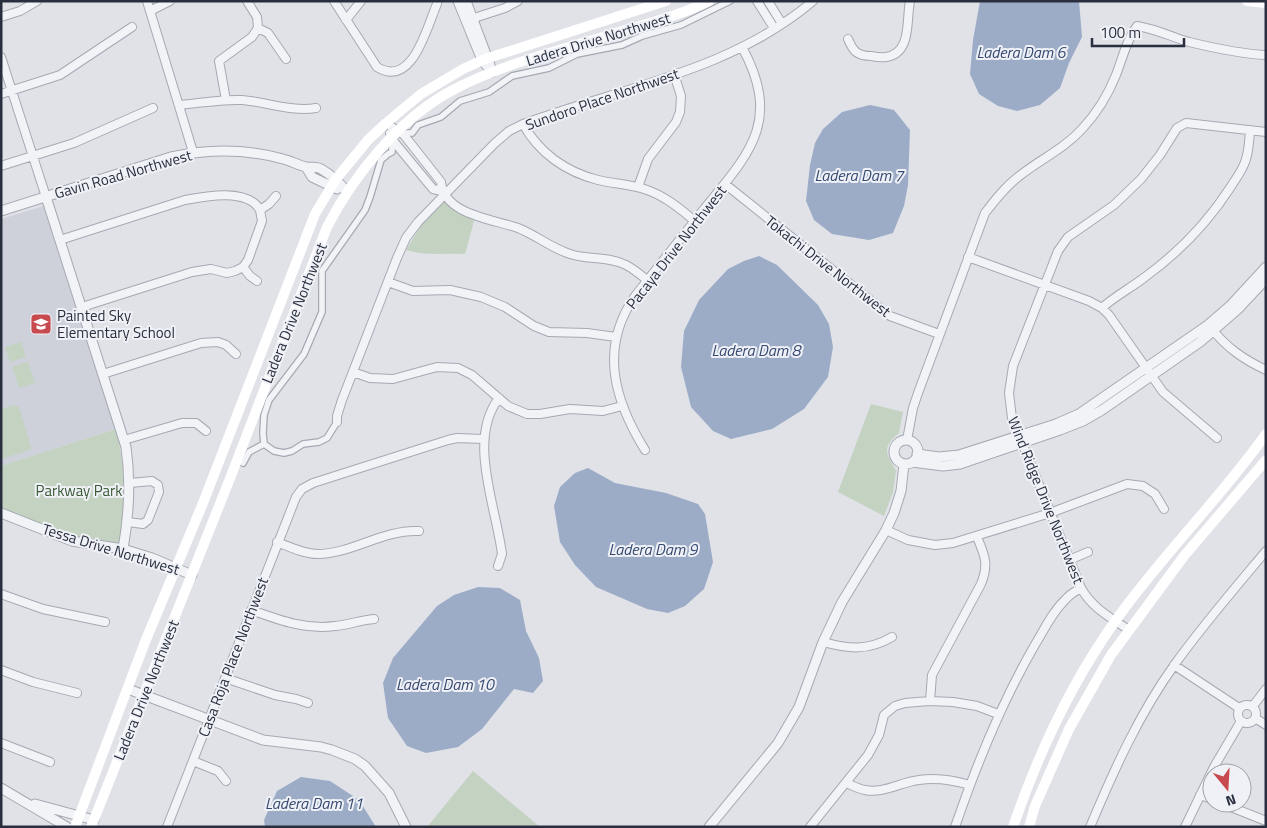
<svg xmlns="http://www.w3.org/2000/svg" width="1267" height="828" font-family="'Titillium Web',sans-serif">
	<rect width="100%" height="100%" fill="#e0e2e8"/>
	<path fill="#ced1da" d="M43,206l73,223 -115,37v-247z"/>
	<path fill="#c3d2c1" d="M444,202l13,10 17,9 -9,33c-20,-1 -40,2 -59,-4l18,-29z
		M21,342l5,15 -16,5 -5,-15z
		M28,362l7,21 -16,5 -7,-21z
		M871,404l32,8 -4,21c-18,15 -13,20 -3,38l-3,21 -9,24 -46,-24z
		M14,405l5,2 12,40 -1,3 -29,9v-50z
		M116,429c10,42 10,74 3,116l-47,-9 -71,-28v-42z
		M473,771l67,56h-113z"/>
	<path fill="#9cacc7" d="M980,1h99l3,36 -13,26 -9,25 -20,17 -23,6 -19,-5 -19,-12 -9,-20 3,-34z
		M870,105l24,5 16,20 -2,55 -4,21 -11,27 -24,7 -37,-6 -18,-14 -8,-19 4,-36 5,-22 8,-14 19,-17z
		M759,256l18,9 41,40 11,19 4,23 -5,30 -24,32 -32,20 -41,10 -18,-8 -22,-24 -10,-40 3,-36 15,-31 29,-31 16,-8z
		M588,468l27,15 51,10 32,11 7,10 8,48 -9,27 -19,17 -17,7 -21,-4 -51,-22 -21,-22 -15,-23 -6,-36 6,-19 15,-14z
		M478,587l22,1 20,12 6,31 13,27 4,23 -10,12 -19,-4 -32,40 -24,18 -32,6 -19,-7 -19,-28 -5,-35 10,-25 44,-52 17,-11z
		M301,777l29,4 29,19 17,27h-111l-1,-7 13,-29z"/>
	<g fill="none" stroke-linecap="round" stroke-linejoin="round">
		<g stroke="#a5a9b2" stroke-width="8">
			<path id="pedestrian" d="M407,133h5l6,-8 23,-8 19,-16 29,-9 23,-16 37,-8 28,-14 45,-9 20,-9 39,-11 49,-24
				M337,422l-10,16 -8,4 -16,2 -11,7 -8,2 -10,-2 -10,-7 -1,-11 1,-18 5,-15 35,-46 18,-42v-41l43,-61 5,-13 11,-37 7,-6 4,-2v-5
				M243,463l6,-11 15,-8"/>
		</g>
		<g stroke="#a5a9b2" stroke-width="10">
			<path id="minor" d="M147,1l46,151
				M247,1l10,16 1,11 10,5 18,26
				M334,1l43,66c36,22 50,-41 60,-63
				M757,1l17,27
				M768,1l14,23
				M150,11l20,-10
				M1,17l19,-6 17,-10
				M346,20l15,-19
				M468,20l37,-12 13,-7
				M848,39c5,12 9,17 23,17 5,1 10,2 15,1 26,-4 20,-36 24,-56
				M1,57l45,140
				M1,94l59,-19 72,-48
				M226,100l-7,-39 33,-24 6,-9
				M180,105c21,-2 41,-6 62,-5 25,2 49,12 74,8
				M386,123l18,12 37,47c3,33 52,37 77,46 18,7 33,20 52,26 18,6 38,2 56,11 8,4 15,10 22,16
				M523,124c16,29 43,48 75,56 16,4 33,4 49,10 18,6 33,19 48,31
				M390,133l5,10 38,46 9,2
				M1,166l73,-23 79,-35
				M725,184l165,132 49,18
				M638,187l10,-28 28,-37 4,-10 1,-16 -7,-22
				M60,240l125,-40c21,-4 63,-12 75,10
				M968,257l121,44 13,7 7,7 54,77 54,46
				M243,267l7,9 7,5
				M388,282l25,9 37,-1 31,7 24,10 29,19 15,6 38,1 29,4
				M82,307l110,-35 19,-3 16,4 8,-2 8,-4 5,-7 14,-39 -2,-11 9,-6 7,-8
				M1102,308c13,-12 29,-20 43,-31 33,-24 63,-55 85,-89 5,-8 12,-17 15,-26 4,-10 4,-21 5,-31
				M1211,328c16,20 32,31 55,42
				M353,372l17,6 23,1 44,-12 21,1 14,7 36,31 19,8h13l30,-5 33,2 19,-5
				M103,374l98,-31 17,-1 8,3 10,9
				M337,422v-6l5,-16 55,-142 9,-20 12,-16 76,-78 15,-13 14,-7c97,-36 208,-53 290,-123
				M124,440l58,-17h14l10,8
				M907,440l6,-32 5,-15 67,-180c10,-13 20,-26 33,-36 21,-17 46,-28 64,-48 15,-16 26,-34 34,-54 7,-18 10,-34 21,-49 19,3 35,11 52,16 25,6 51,12 77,13
				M645,450c-31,-50 -46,-102 -10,-154 23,-29 46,-58 69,-87 46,-56 78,-88 38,-162
				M128,522l15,2 5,-4 11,-28 -1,-7 -6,-4 -22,2
				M886,530l22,10 27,5 18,-2 97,-30 77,-29 16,2 12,8 9,15
				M277,542c13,5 27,12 41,12 33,0 66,-25 101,-23
				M1069,560l19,-8
				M498,566l4,-12c-6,-48 -35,-115 -3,-156
				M1,594l42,15 62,13
				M251,610c28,10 54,20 84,16 13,-1 26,-6 39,-7
				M1129,630c-18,-12 -37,-22 -48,-42l-69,-170 -3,-25 4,-27 45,-115 10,-14 46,-32 27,-26 19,-24 17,-27 9,-5 80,9
				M823,642c26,7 45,9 69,-5
				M1174,665l65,43
				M1,670l32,12 44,11
				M225,678l50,17 21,4 12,4
				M930,701l2,-26 49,-91c8,-20 4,-28 -4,-47
				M1238 714a9 9 0 1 1 18 0a9 9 0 1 1-18 0Z
				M1253,706l13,-17
				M1255,718l11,7
				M1,743l49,19
				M193,761l25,10 8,10
				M846,783c6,2 12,6 19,7 18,4 36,-8 54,-10 18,-3 34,0 51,5
				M1200,795l12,4
				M1221,803l45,18
				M167,827l129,-330 6,-8 11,-6 135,-43 9,-2 26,1
				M810,827l58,-72 11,-20 5,-20 11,-9 10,-3 25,-2 23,1 24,4 21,8
				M955,827c22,-64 47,-126 81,-184 9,-15 17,-32 30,-44 4,-5 10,-8 15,-11
				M1090,827c24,-57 49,-113 85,-163 28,-39 60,-76 91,-113
				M1185,827l29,-60 27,-46"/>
		</g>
		<g stroke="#a5a9b2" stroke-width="11">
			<path id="tertiary" d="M458,1l24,59 10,12
				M466,1l24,64
				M306,167l6,10 25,12
				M46,197l80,250c5,35 3,68 -3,102
				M1,211l170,-54c37,-8 76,-8 112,2 8,2 15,6 23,8 5,1 10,-1 15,2 11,6 18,13 26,23
				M894 452a12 12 0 1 1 24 0a12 12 0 1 1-24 0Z
				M917,454l22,3 20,-2 97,-31 23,-10 129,-89 22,-19 36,-39
				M912,462l31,4 17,-2 100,-34 23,-9 19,-11 98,-68 39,-34 27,-29
				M1,513l71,28 51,8 29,9 40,17
				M128,689l135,51 58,7 11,3 23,9 10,7 24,27 17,34
				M1,788l66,39
				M35,804l59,16
				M709,827l69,-84 21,-36 24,-65 19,-40 44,-72 8,-17 7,-22 3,-27"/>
		</g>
		<use href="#pedestrian" stroke="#f2f3f7" stroke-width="5.5"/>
		<use href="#minor" stroke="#f2f3f7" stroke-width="8"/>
		<use href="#tertiary" stroke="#f2f3f7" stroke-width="9"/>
		<path stroke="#fff" stroke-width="10" d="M1247,1l19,2
			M75,827l70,-185 58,-139 112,-289 21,-35 32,-39 18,-17 35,-29 42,-25 22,-10 181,-58
			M91,827l138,-346 98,-254c27,-52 71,-107 124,-136 52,-28 112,-41 168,-59 31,-9 62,-17 90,-31
			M1013,827c25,-73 58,-144 103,-207 46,-65 104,-121 150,-186
			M1029,827l6,-21 34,-77 42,-74 73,-99 82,-96"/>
	</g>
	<defs>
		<g id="school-square" transform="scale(1.125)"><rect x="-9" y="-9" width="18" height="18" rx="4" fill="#c84a4f" stroke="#eff1f6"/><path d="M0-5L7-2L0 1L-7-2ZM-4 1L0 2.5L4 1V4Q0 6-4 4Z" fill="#fff"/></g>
	</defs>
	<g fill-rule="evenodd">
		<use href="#school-square" x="41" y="324"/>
	</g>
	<g text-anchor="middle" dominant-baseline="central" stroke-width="4" stroke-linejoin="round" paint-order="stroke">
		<g font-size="15" fill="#292f3f" stroke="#eff1f6">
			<text transform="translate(598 39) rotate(-17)">Ladera Drive Northwest</text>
			<text transform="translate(602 99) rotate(-19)">Sundoro Place Northwest</text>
			<text transform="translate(123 174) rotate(-16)">Gavin Road Northwest</text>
			<text transform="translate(676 247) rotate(-52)">Pacaya Drive Northwest</text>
			<text transform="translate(828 266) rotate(38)">Tokachi Drive Northwest</text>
			<text transform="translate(294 313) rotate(-68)">Ladera Drive Northwest</text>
			<text transform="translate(1046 500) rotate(68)">Wind Ridge Drive Northwest</text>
			<text transform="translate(111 549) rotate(17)">Tessa Drive Northwest</text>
			<text transform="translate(233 657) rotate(-69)">Casa Roja Place Northwest</text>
			<text transform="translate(146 690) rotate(-68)">Ladera Drive Northwest</text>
		</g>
		<g font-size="15" fill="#292f3f" stroke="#eff1f6" text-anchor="start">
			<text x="57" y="315">Painted Sky<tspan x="57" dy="17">Elementary School</tspan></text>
		</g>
		<g font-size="15" fill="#3a5a37" stroke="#eff1f6">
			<text x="79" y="490">Parkway Park</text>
		</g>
		<g font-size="16" font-style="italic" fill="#354971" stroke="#eff1f6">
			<text x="1021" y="52">Ladera Dam 6</text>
			<text x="859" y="175">Ladera Dam 7</text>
			<text x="756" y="350">Ladera Dam 8</text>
			<text x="653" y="549">Ladera Dam 9</text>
			<text x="445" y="684">Ladera Dam 10</text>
			<text x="314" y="803">Ladera Dam 11</text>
		</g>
	</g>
	<rect width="1267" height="828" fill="none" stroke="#292f3f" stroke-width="5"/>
	<g transform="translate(1227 788) rotate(162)"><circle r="24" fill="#eff1f6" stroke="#a0a3ad"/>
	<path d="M0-4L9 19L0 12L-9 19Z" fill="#c84a4f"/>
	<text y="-8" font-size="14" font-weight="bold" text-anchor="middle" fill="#292f3f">N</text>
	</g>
	<path d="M1092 38v8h92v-8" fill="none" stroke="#292f3f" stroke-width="2.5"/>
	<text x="1100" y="38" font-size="15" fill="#292f3f" stroke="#eff1f6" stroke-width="4" paint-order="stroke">100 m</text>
</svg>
